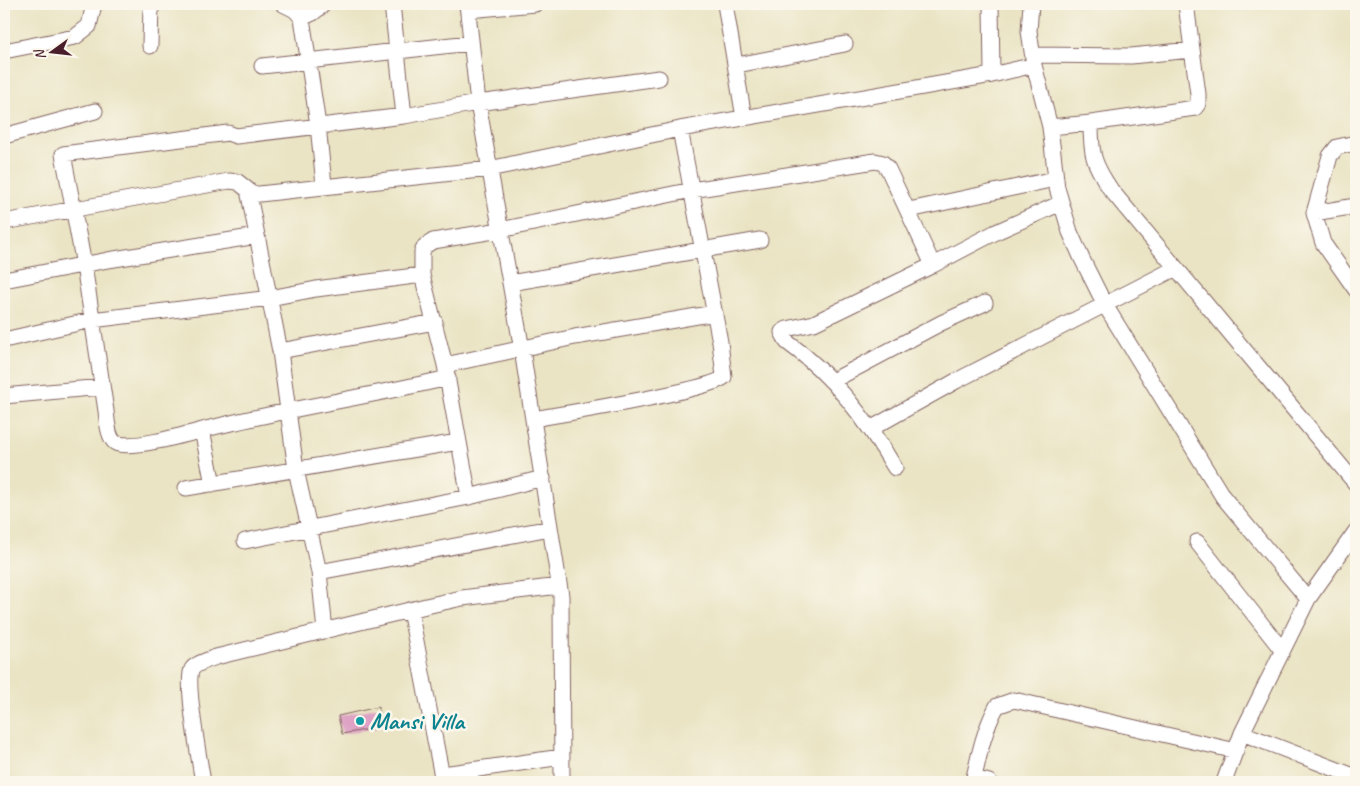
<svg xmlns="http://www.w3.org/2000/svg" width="1360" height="786" font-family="Caveat,sans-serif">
	<rect width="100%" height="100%" fill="#fbf7ec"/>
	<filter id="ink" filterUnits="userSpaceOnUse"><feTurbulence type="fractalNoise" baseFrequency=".02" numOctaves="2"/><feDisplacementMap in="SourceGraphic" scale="10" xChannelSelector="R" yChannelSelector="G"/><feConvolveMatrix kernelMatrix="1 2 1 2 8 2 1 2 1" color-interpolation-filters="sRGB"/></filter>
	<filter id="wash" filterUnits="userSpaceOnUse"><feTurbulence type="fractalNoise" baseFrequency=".0096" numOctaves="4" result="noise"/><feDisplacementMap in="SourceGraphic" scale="20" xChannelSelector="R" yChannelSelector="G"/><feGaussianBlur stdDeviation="1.12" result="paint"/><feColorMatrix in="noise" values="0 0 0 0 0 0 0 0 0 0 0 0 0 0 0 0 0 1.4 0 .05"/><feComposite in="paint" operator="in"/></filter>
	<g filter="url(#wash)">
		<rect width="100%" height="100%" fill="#eae4c4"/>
		<g id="blocks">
			<path fill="#dda1c4" d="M378,707l4,20 -40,7 -4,-18z"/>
		</g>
	</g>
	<g filter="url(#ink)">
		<use href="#blocks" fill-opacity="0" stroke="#826461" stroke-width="1"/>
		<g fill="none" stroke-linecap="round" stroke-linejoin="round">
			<g stroke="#826461" stroke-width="17">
				<path id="street" d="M283,4l12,6 7,8 11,-5 11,-9
					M392,4l12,112
					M467,4l11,99 44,247 39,246 1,186
					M725,4l19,114
					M991,4l1,71 42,-10
					M1031,4l-2,27 5,34 16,62 7,61 13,44 12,27 23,46 118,192 85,102
					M468,10l67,-6
					M302,18l16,107 6,60
					M150,46l1,-42
					M4,51l71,-14 14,-11 5,-22
					M1033,55l98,1 60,-6
					M737,65l108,-21
					M262,66l208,-23
					M1091,123c0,32 2,40 20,67l245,294
					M1050,127l41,-4 104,-15 3,-4v-10l-12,-90
					M4,136l91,-25
					M1356,143l-19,4 -7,9 -16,57 9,30 33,47
					M250,195l239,-26 191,-40 312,-54
					M909,210l146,-31
					M1314,213l42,-7
					M4,222l225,-41 9,1 10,8 32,161 16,119 23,102 6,59
					M4,280l104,-20 149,-24
					M510,283l250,-43
					M4,340l88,-20 178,-22 46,-9 106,-14
					M280,351l155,-29
					M445,365l130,-28 140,-24
					M448,378c-73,17 -148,29 -221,46 -25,5 -85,25 -108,20 -11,-1 -12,-25 -13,-33l-22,-146 -21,-111 165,-21 8,3 168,-20 74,-13 181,-25
					M832,381l109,-58 44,-20
					M4,396l98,-9
					M534,419c27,-5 178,-29 190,-42l-4,-35 -40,-213
					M872,428l84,-47 220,-113
					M202,430l11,54
					M895,468c-29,-49 -62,-93 -108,-126l-5,-10 5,-3 27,-6 119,-58 63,-33 65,-29
					M186,488l272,-46
					M469,497l-24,-132 -23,-90v-23l3,-6 8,-5 67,-11 192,-40 183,-29 8,2 5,6 45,96
					M245,541l224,-44 74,-19
					M1197,542l85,108
					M319,572l231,-44
					M410,610l33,172
					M1242,733l114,44
					M443,774l119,-17
					M974,778l15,4
					M203,782c-3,-18 -18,-101 -11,-113 4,-6 17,-9 24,-12l210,-51 36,-8 97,-12
					M973,782c6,-27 11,-52 24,-76l17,-6 222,51
					M1224,782l18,-49 66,-134 48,-68"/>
			</g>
			<use href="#street" stroke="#fff" stroke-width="15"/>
		</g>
	</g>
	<circle fill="#0f9aa8" stroke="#fbf7ec" stroke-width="2" cx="360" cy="721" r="5"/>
	<g text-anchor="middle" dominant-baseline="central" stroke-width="5" stroke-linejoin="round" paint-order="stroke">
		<g font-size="24" font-weight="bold" fill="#0d838f" stroke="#fbf7ec" text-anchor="start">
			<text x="370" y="721">Mansi Villa</text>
		</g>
	</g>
	<rect width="1360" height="786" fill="none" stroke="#fbf7ec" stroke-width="20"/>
	<g transform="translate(52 52) rotate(255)" stroke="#fbf7ec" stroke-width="4" paint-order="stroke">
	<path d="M0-4L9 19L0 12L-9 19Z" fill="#4a1f2b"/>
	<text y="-8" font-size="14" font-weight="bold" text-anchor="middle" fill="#4a1f2b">N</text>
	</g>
</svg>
